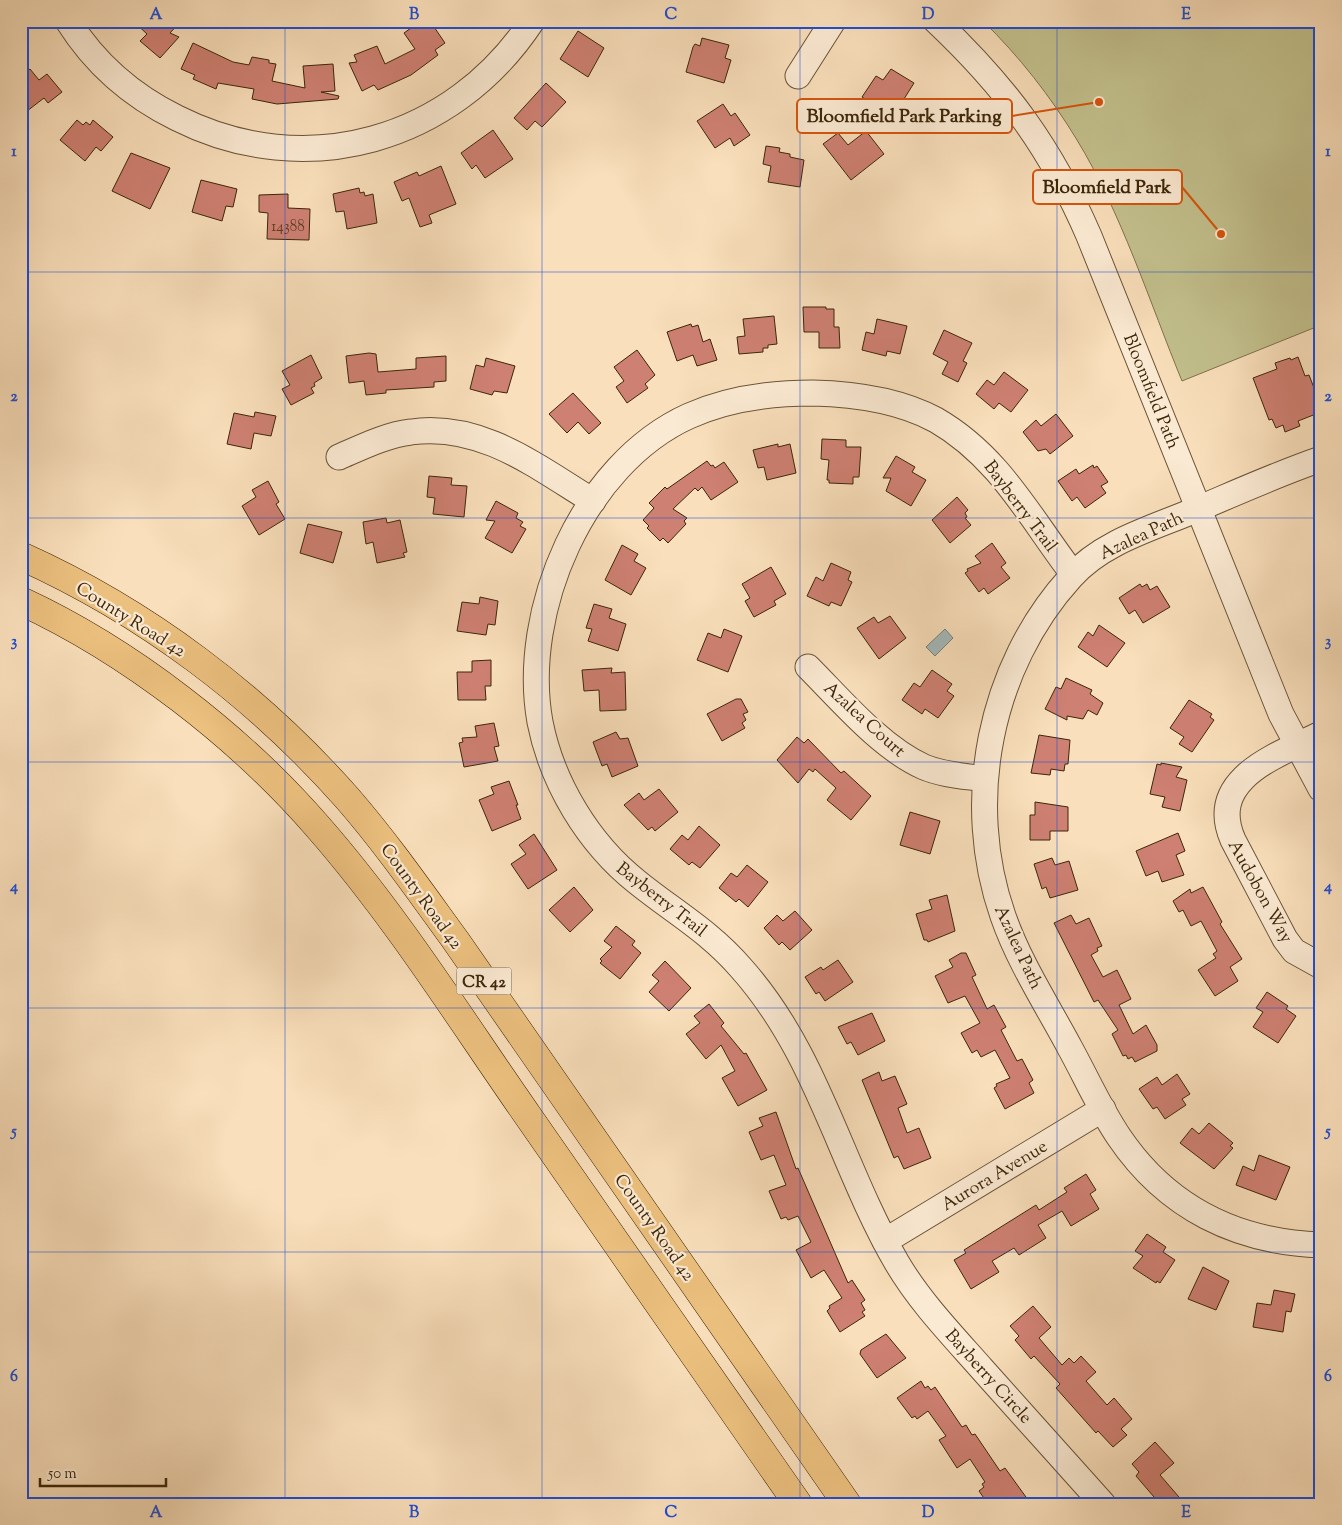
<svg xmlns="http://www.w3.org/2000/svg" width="1342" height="1525" font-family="'Sorts Mill Goudy',serif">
	<rect width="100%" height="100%" fill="#f9dfbb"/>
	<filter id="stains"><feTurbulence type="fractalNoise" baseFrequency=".004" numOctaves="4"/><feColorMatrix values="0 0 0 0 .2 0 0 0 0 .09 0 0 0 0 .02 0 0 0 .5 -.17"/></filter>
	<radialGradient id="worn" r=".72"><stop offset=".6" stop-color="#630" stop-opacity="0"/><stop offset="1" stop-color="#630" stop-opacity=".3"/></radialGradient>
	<!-- green -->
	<path fill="#c2c08d" stroke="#7f734b" d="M983,21H1321V325L1182,381C1150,303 1121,212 1077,140C1051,97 1019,56 983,21Z"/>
	<!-- water -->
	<polygon fill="#a3babc" stroke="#7a7f74" points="945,629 953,638 935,656 926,647"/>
	<!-- building -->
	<g fill="#ce8072" stroke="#3c2609">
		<polygon points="133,21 181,21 170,33 179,37 160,58 140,41 147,34"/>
		<polygon points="421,21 430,21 445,43 435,50 438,55 411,75 378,90 374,85 362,91 349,63 357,62 354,55 377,46 385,64 415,49 404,33"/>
		<polygon points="578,31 604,48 588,77 560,59"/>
		<polygon points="702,38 729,45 725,58 731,60 724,83 686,72 693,47 695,44 700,46"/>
		<polygon points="193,43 233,62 249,65 252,57 269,60 269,63 276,64 272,81 305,88 303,66 333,64 335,91 321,92 339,96 338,99 277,104 252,99 254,89 218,83 216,89 193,79 195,75 181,69"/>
		<polygon points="30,69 39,80 47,74 62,92 48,103 44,98 27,111 21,104 21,76"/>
		<polygon points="891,69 914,83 904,99 912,104 904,115 883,101 878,108 862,97 876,76 883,80"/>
		<polygon points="546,83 566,102 542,127 535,121 527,130 514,118"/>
		<polygon points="723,104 731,116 735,113 750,135 734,146 730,138 715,148 697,121"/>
		<polygon points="77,120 83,125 86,122 90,125 93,120 113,137 101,151 96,147 85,161 60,140"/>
		<polygon points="493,130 513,159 485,178 476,165 472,169 461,153"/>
		<polygon points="866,131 884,154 851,180 823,144 838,133 848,145"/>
		<polygon points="766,146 780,148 779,152 790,154 790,157 804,160 800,187 768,182 771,166 763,164"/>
		<polygon points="131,153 170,168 150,209 112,191"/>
		<polygon points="441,166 456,204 429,215 432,223 420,227 409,198 402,201 394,182 417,172 419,176"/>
		<polygon points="201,180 237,189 233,207 226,206 222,221 192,212"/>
		<polygon points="359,188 360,193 364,192 365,196 373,194 377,223 347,229 344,211 336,212 333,194"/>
		<polygon points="288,194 288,208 310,209 309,240 267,239 268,213 259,212 259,195"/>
		<polygon points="803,307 826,307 826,309 834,309 834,327 839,327 840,348 819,348 819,332 804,332"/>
		<polygon points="774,316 777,344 768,345 768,348 763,348 763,352 739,354 737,337 745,336 743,319"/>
		<polygon points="877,319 907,326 900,354 887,351 886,356 862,350 866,332 874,334"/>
		<polygon points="691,324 692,327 698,325 703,342 710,339 717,360 697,366 693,355 677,361 667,332"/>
		<polygon points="944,330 972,343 963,361 967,363 958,382 942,374 948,362 933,354"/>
		<polygon points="637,350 655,375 645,384 648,388 627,403 616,387 624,381 614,367"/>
		<polygon points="369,353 376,354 378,372 416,369 416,358 446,356 446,381 434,382 434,387 386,390 386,393 366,395 364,381 349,383 346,356"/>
		<polygon points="311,355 322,378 314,383 315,386 311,388 314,393 291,405 282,389 290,385 282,371"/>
		<polygon points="1298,357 1305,376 1309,375 1321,406 1321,412 1298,421 1300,426 1285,432 1283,425 1276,428 1272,419 1269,420 1253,378 1277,369 1275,363 1290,358 1291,360"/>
		<polygon points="486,358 515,366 507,393 494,391 492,395 470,389 476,365 484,367"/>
		<polygon points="1004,372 1028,390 1011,412 999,403 994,409 976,394 987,380 994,385"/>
		<polygon points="573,393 601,423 589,434 578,422 567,433 549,414"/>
		<polygon points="255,412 276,416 271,436 254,433 251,449 227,444 234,413 254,417"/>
		<polygon points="1056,414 1073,436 1050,454 1046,449 1038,451 1023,432 1036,420 1041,426"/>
		<polygon points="822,439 846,440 846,447 861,447 859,477 853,477 853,484 829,483 829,480 827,480 829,460 821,459"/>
		<polygon points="778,444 778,447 790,444 796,473 767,480 764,467 758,468 753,450"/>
		<polygon points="896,456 915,467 912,472 926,480 911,506 886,491 891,478 883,478"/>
		<polygon points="707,461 711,466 713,465 715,468 724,462 738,482 711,500 702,487 698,491 695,488 673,509 687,518 684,521 686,524 668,543 663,538 660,541 647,528 649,526 643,520 654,508 649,503 665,487 667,489"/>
		<polygon points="1093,465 1094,468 1097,466 1108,482 1101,486 1106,493 1085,508 1077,497 1072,501 1058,481 1076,469 1079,474"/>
		<polygon points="429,476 452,478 451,485 467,486 464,517 433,514 435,498 427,497"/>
		<polygon points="268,481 279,502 276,504 285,519 259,535 242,506 256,497 252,490"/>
		<polygon points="957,497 968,510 965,513 967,517 965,518 971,525 950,543 932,520"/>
		<polygon points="496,501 518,513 516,518 523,522 520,526 526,529 512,553 485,538 495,521 486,520"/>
		<polygon points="386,518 387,523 400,520 407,552 403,553 405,557 377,563 373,542 366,544 363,522"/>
		<polygon points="308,524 342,532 333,563 300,553"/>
		<polygon points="992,543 1006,563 1001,567 1010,578 988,594 984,588 979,592 965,573 968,571 967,569 981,563 975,556"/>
		<polygon points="622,545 638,554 634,561 646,568 631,595 605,580"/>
		<polygon points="831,563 851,572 848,580 852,582 841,606 831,602 829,606 807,596 816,577 823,581"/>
		<polygon points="771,567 786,594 774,601 776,605 754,617 745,601 750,598 742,584"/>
		<polygon points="1140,584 1142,587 1147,584 1150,590 1157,586 1170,607 1143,623 1135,610 1129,614 1119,598"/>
		<polygon points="480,597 498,601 495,625 488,624 486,635 457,631 462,602 479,604"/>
		<polygon points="594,604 612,609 609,618 626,624 618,651 588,641 592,629 586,628"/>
		<polygon points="890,616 906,638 879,659 857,628 874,617 878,623"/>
		<polygon points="1099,625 1125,643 1107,667 1078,647 1088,632 1093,636"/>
		<polygon points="724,629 742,636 728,672 697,660 708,633 721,638"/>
		<polygon points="491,660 491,686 485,686 486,700 458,700 457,672 472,672 472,661"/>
		<polygon points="612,668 611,673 625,672 626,710 600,711 599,690 584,691 582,670"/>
		<polygon points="932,670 952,684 947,691 954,696 938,718 925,709 922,714 902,700 914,683 920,687"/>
		<polygon points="1066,678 1092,690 1090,694 1103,703 1097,715 1088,710 1083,719 1067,716 1067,720 1045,709 1056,687 1061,689"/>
		<polygon points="736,699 741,699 748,712 743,714 746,720 742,723 745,728 722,741 707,714"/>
		<polygon points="1189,700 1212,714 1210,717 1214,720 1192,752 1179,744 1184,737 1170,728"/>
		<polygon points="494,723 499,746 494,747 498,761 464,767 459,743 463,742 462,738 477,737 475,726"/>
		<polygon points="616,732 620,739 628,738 638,766 612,777 607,764 602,766 593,742"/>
		<polygon points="1039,735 1070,740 1068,764 1065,764 1064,771 1051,769 1050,775 1031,773"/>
		<polygon points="797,737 804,743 808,739 841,773 844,771 871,796 851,820 827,800 836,788 815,769 813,772 809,769 798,783 777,760"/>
		<polygon points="1161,763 1182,767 1176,777 1187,780 1180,811 1162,807 1165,797 1150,794 1157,764 1161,765"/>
		<polygon points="509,781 518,805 516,805 521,819 492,831 479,800 494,794 491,787"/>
		<polygon points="659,789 678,812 655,831 652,827 648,830 624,805 639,793 644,800"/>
		<polygon points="1035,802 1068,807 1068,831 1050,831 1050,840 1030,840 1030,815 1035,815"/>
		<polygon points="910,812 940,821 930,854 900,845"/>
		<polygon points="699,826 720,845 700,868 692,862 689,865 670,849 682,835 688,840"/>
		<polygon points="1178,833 1185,851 1176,855 1184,875 1162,882 1158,871 1146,876 1136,851"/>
		<polygon points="534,834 557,870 528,889 511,864 526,854 519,845"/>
		<polygon points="1052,858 1055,865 1069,861 1078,890 1050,898 1046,887 1042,889 1034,864"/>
		<polygon points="747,865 768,882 748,907 739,899 736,902 719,888 731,873 737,877"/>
		<polygon points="574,887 593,910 570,932 549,910"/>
		<polygon points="1203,887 1222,922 1220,924 1242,959 1230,967 1238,981 1215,996 1198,970 1216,958 1213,954 1217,951 1201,921 1191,926 1183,910 1179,912 1173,901 1190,889 1191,893"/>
		<polygon points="947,895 955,931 928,942 927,940 924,940 916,914 932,909 929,900"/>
		<polygon points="795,911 812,930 790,950 782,942 779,945 764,928 777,915 783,921"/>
		<polygon points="1071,915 1076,924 1089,918 1102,946 1097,948 1098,951 1091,955 1103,977 1117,970 1131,999 1119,1005 1133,1034 1146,1025 1157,1045 1157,1051 1135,1062 1132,1057 1128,1059 1126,1055 1123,1056 1112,1034 1118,1030 1098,1000 1094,1002 1054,923"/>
		<polygon points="616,926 635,941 632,945 641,953 620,979 600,963 602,961 600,959 612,947 604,941"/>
		<polygon points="961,953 966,953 976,975 972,977 987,1009 994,1005 1006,1027 1001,1030 1017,1061 1022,1059 1033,1080 1029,1083 1034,1093 1005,1109 994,1088 997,1086 996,1084 1010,1078 995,1050 981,1057 977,1050 972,1053 961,1033 980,1023 965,996 948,1003 935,976 953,967 949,960"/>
		<polygon points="838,960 853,982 825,1001 819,992 816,994 805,977 821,967 823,970"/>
		<polygon points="665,961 691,988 669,1011 649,992 659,981 652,975"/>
		<polygon points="1267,992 1288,1006 1286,1009 1296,1016 1278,1043 1253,1027 1263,1012 1256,1008"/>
		<polygon points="709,1004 724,1023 721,1026 744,1054 746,1053 767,1090 738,1106 722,1078 735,1071 721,1045 706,1059 686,1034 700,1023 694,1016"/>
		<polygon points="872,1013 885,1041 858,1055 851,1042 847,1044 838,1027"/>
		<polygon points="879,1072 882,1081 895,1076 907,1104 898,1108 907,1133 919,1128 931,1158 904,1169 898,1156 894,1158 862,1080"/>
		<polygon points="1177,1074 1190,1094 1182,1099 1186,1105 1165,1119 1157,1107 1153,1109 1139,1089 1157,1077 1162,1085"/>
		<polygon points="776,1112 796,1169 798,1168 848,1283 852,1280 865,1300 861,1303 865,1310 862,1312 865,1316 840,1332 827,1311 830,1308 829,1306 842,1298 824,1270 811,1278 796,1250 811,1242 798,1216 788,1220 786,1217 781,1219 769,1191 786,1185 774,1155 761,1160 749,1132 763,1126 759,1118"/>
		<polygon points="1209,1123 1233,1143 1230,1146 1233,1148 1214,1169 1180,1143 1192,1128 1199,1134"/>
		<polygon points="1259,1155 1290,1167 1276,1200 1236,1185 1243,1166 1254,1171"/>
		<polygon points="1086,1174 1096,1190 1090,1194 1099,1209 1071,1226 1062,1211 1038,1225 1046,1238 1019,1255 1014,1248 992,1261 999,1272 971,1289 954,1260 966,1253 964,1250 1036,1205 1039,1210 1067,1192 1064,1188"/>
		<polygon points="1147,1234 1166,1247 1163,1252 1175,1260 1160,1283 1157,1281 1156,1283 1133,1268 1143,1256 1135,1251"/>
		<polygon points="1203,1267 1229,1281 1216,1310 1188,1299"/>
		<polygon points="1274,1290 1295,1294 1291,1312 1286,1311 1283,1332 1253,1327 1257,1303 1271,1305"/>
		<polygon points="1033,1306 1051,1327 1039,1338 1062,1365 1069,1358 1074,1363 1081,1356 1096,1372 1086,1381 1107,1405 1114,1398 1132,1419 1121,1429 1127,1435 1113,1447 1098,1431 1096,1433 1056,1388 1060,1384 1034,1356 1031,1359 1015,1340 1019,1336 1010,1326"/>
		<polygon points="886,1334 906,1358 877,1378 860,1354 861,1350"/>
		<polygon points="921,1381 925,1388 928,1386 931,1390 935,1387 962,1427 966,1425 972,1435 975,1434 1000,1471 1005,1468 1031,1504 988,1504 979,1491 984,1487 982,1484 985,1482 970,1459 957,1468 939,1440 946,1436 928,1411 917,1419 915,1416 912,1418 897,1398"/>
		<polygon points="1155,1442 1174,1463 1160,1475 1185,1504 1160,1504 1136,1476 1139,1472 1132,1464"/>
	</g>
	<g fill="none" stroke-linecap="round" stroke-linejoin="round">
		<defs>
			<g id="minor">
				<path d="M68,21C95,64 132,96 177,118C306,183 453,141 532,21"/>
				<path d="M936,21C1006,87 1051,148 1089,236L1281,714L1321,789"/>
				<polyline points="798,76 833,21"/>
				<path d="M339,457C362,447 386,435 411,432C481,422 537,467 593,501"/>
				<path d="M1321,459C1280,473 1240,491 1200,508C1157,527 1104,540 1071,577C989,667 963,802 1003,916C1019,962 1047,1005 1070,1048C1086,1077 1100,1109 1119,1137C1167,1208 1237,1242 1321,1245"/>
				<path d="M1073,574C1030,518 1000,457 936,420C899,400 855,394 813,393C772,393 727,399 689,416C583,464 520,611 540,722C552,783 588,843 637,882C674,912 709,931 741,968C818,1054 840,1165 897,1263C920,1302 952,1335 982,1369C1022,1414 1063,1459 1103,1504"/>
				<path d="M808,667C841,700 881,748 924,767C943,775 965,776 985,779"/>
				<path d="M1321,734C1278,755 1206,778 1233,840L1285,939L1294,951L1321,966"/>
				<polyline points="885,1241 1103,1109"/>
			</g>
			<g id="highway">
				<path d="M21,556C146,612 258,697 348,799C387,844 421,893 456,941L847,1504"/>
				<path d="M21,601C129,651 240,737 318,827C396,916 461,1020 528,1116C618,1245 708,1375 798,1504"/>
			</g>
		</defs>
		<!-- minor casing -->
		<use href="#minor" stroke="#6b5436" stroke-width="27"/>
		<!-- highway casing -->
		<use href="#highway" stroke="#3c2609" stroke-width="29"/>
		<!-- minor -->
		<use href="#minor" stroke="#fbead3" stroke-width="25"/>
		<!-- highway -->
		<use href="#highway" stroke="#ecc07e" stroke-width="28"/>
	</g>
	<!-- grid -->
	<path fill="none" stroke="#1d4ed8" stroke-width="1" stroke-opacity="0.55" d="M285,21V1504M542,21V1504M800,21V1504M1057,21V1504M21,272H1321M21,518H1321M21,762H1321M21,1008H1321M21,1252H1321"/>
	<g text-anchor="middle" stroke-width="4.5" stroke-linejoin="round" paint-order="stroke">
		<!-- number labels -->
		<g font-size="15" fill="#603c23">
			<text x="288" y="231">14388</text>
		</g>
		<!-- shield labels -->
		<rect fill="#fbead3" stroke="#756146" stroke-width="1" x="456.5" y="967.5" width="55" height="27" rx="4"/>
		<g font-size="16" font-weight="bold" fill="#3c2609">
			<text x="484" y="987">CR 42</text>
		</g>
		<!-- street labels -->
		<g font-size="18" fill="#3c2609" stroke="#fbead3">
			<text transform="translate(1152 391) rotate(68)" y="6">Bloomfield Path</text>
			<text transform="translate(1021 506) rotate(53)" y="6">Bayberry Trail</text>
			<text transform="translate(1141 535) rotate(-25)" y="6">Azalea Path</text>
			<text transform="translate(131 619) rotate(32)" y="6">County Road 42</text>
			<text transform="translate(865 719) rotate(42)" y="6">Azalea Court</text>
			<text transform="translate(1261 891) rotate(61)" y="6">Audobon Way</text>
			<text transform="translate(422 896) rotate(54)" y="6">County Road 42</text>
			<text transform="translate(662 899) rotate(38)" y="6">Bayberry Trail</text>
			<text transform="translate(1019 947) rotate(65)" y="6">Azalea Path</text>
			<text transform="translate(994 1175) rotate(-31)" y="6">Aurora Avenue</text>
			<text transform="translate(655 1227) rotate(55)" y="6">County Road 42</text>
			<text transform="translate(989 1376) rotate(48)" y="6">Bayberry Circle</text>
		</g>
	</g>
	<!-- callouts -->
	<path fill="none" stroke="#d7540c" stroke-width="2" d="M1099 102L1012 116M1221 234L1182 187"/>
	<g fill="#d7540c" stroke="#fbead3" stroke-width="2">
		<circle cx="1099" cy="102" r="5"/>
		<circle cx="1221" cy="234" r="5"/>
	</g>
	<g fill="#fbead3" stroke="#d7540c" stroke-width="2">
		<rect x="797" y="99" width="215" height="34" rx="5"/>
		<rect x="1033" y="170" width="149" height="34" rx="5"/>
	</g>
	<g font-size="19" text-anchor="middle" font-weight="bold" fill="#3c2609">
		<text x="904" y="122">Bloomfield Park Parking</text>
		<text x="1107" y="193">Bloomfield Park</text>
	</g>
	<!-- margin -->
	<rect width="1342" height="1525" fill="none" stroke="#f9dfbb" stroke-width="55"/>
	<!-- scale -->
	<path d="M40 1478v8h126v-8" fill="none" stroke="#3c2609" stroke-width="2.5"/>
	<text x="48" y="1478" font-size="15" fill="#3c2609" stroke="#fbead3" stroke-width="4" paint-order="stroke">50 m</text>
	<rect x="28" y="28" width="1286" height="1470" fill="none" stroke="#1d4ed8" stroke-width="2"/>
	<g font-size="16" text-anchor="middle" font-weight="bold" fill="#1d4ed8">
		<text x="156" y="19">A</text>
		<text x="414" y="19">B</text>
		<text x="671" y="19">C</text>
		<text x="928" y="19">D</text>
		<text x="1186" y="19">E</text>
		<text x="14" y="156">1</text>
		<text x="1328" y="156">1</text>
		<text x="14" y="401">2</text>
		<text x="1328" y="401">2</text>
		<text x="14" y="646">3</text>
		<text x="1328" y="646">3</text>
		<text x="14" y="891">4</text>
		<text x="1328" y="891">4</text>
		<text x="14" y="1136">5</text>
		<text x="1328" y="1136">5</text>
		<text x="14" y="1381">6</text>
		<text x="1328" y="1381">6</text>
		<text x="156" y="1517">A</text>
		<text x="414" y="1517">B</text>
		<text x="671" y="1517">C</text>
		<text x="928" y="1517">D</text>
		<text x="1186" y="1517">E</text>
	</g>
	<rect width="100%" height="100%" filter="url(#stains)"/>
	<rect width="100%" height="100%" fill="url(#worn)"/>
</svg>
